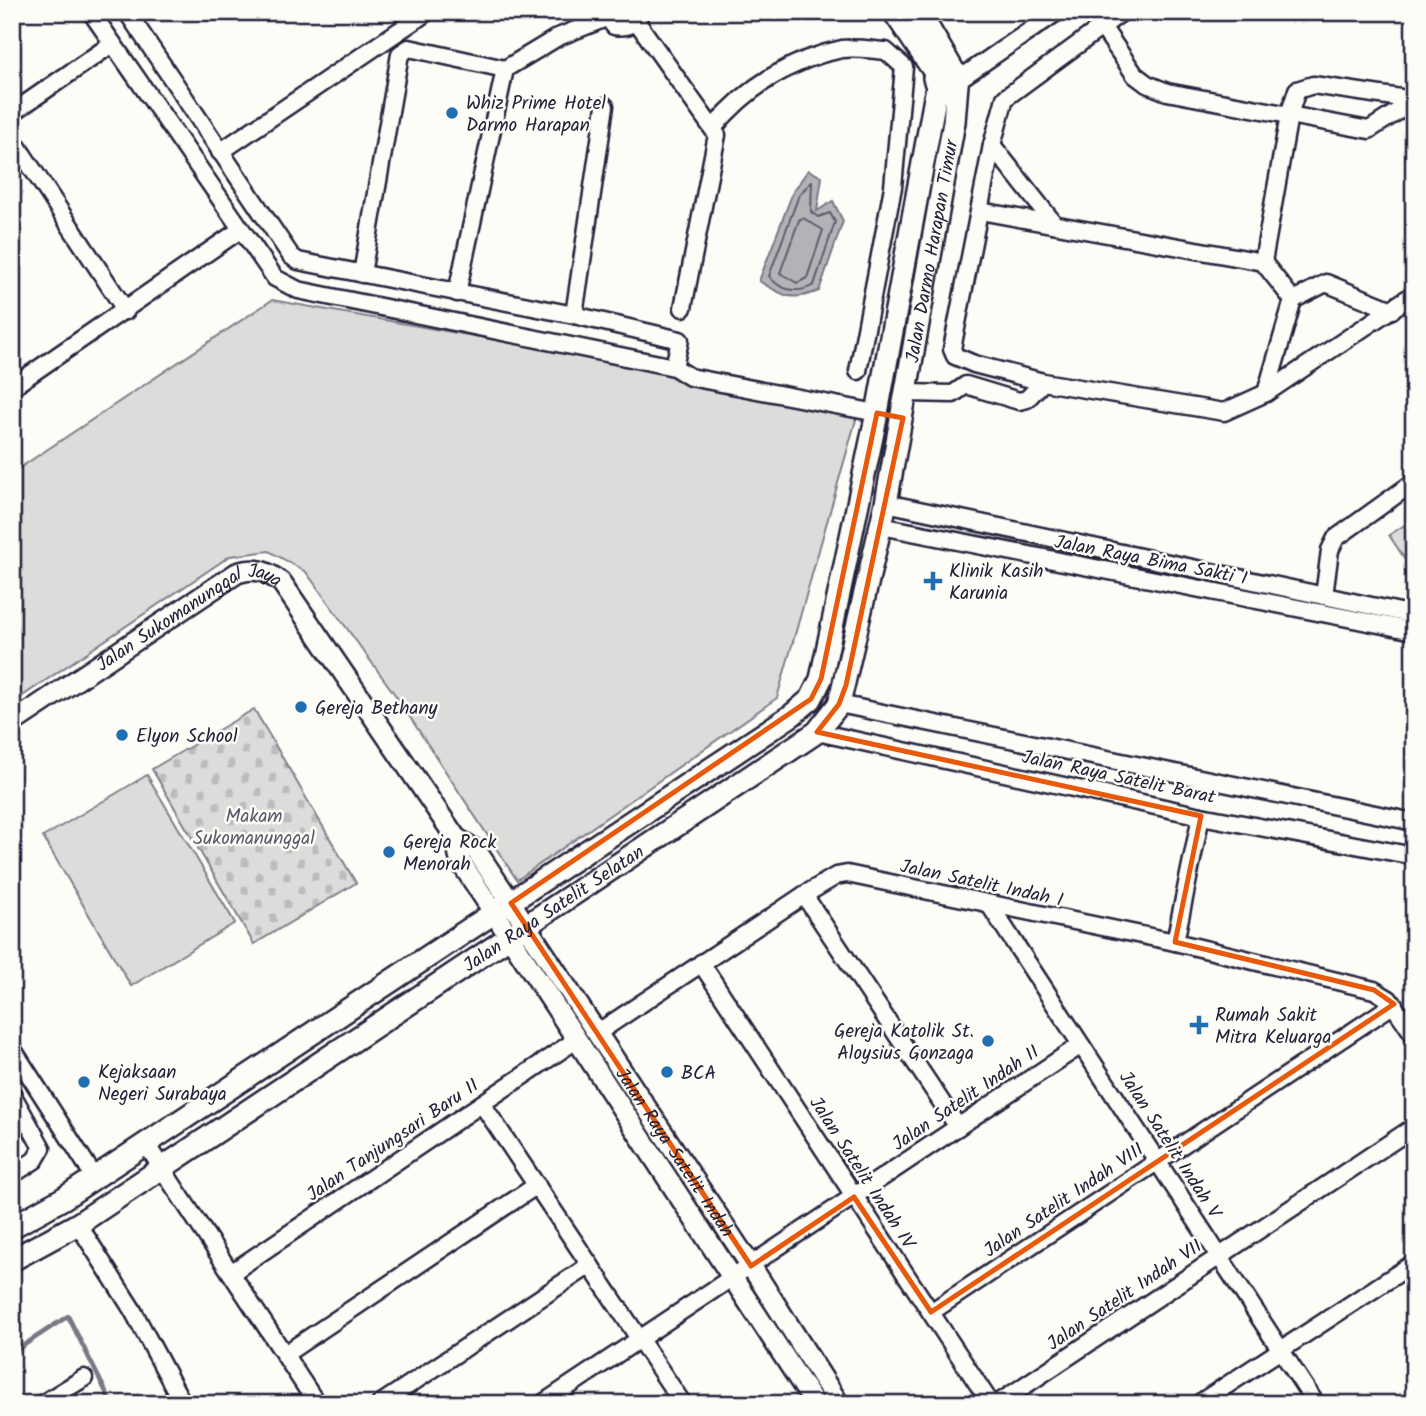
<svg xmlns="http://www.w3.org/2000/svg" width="1426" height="1416" font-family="Kalam,sans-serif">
	<defs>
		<pattern id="cemetery-stones" width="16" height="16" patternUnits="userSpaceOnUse" patternTransform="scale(1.75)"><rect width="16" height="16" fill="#dddcdb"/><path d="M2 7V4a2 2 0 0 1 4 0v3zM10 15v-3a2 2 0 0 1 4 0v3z" fill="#bdbcbd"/></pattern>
	</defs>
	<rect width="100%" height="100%" fill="#fdfcf7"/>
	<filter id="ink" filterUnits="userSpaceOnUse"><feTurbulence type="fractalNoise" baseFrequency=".0143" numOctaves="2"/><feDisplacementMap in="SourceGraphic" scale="14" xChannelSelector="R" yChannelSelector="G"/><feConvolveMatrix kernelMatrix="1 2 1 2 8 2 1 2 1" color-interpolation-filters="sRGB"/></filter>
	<g filter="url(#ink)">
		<!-- green -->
		<g fill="#dddcdb" stroke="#807f8b" stroke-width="2">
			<polygon points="272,300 580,355 857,416 777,698 517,880 396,696 306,572 269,551 230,556 12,703 12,473"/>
			<polygon points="1414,519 1414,573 1389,535"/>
			<polygon points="147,775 235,923 131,986 43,837"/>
		</g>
		<!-- cemetery -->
		<polygon fill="url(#cemetery-stones)" stroke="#807f8b" stroke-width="2" points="254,709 356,883 254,944 152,769"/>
		<!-- water -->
		<path fill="#b2b2b7" stroke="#787885" stroke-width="2" d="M808,170L822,177L817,211L833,201L843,221L819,291C791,302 784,296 759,281L793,192Z"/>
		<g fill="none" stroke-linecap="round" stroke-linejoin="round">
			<!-- shore -->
			<g stroke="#5c5c6d" stroke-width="2">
				<path d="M812,181L811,212L818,217L830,213L835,222L814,285C798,294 780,291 769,276L799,195Z"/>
				<polygon points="803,218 823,230 807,278 797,283 780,273 799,220"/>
			</g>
			<!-- stream -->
			<polyline stroke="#787885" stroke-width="4.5" points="12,1353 68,1316 112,1404"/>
			<defs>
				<g id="minor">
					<polyline points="91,12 275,278 298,290 674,367 690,377 877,413"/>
					<polyline points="127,12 291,256 298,261 574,315 680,340 674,367"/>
					<path d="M604,12L614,26C628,28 635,25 641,12"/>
					<polyline points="1122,12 1005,98 992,145 952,349 955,356 974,364 1043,382 1224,412 1266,393 1414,294"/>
					<polyline points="637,22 717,135 683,308"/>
					<polyline points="1101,25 1135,75 1147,84 1167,92 1369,130 1414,101"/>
					<polyline points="958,80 1057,12"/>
					<polyline points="12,113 112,44"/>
					<path d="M714,127C747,87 792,59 842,49C856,47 872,50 886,51L904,67L893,187L858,371"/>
					<polyline points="12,138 126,311"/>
					<polyline points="992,145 1052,221"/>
					<polyline points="220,152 427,12"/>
					<polyline points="980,211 1263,262 1293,300 1266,393"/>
					<polyline points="1263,262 1289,115 1297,90 1313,85 1414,100"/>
					<polyline points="362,274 400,54 409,48 505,69"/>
					<polyline points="457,293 505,69 558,37 606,18"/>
					<polyline points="1293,300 1326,283 1392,310"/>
					<polyline points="574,315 605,106"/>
					<polyline points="12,387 240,230"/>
					<polyline points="907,393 953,394 966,385 1019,401 1027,399 1043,382"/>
					<polyline points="886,503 1414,615"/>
					<polyline points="881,526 1414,631"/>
					<polyline points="1324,596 1330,550 1336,538 1414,482"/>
					<polyline points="839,704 1414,822"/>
					<polyline points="817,732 1201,816 1414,856"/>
					<polyline points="804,895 958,1127"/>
					<polyline points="991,907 1316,1404"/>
					<polyline points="1175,942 1201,816"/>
					<polyline points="701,963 991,1404"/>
					<polyline points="597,1033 804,895 836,876 847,874 1175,942 1374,990 1389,999 1414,1035"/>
					<polyline points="12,1048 95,1178"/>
					<polyline points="12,1094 42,1148 35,1160 12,1175"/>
					<polyline points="482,1104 683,1404"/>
					<polyline points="146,1144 317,1404"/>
					<polyline points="78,1224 132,1309 183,1404"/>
					<polyline points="231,1273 576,1040"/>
					<polyline points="931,1312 1394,1004"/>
					<polyline points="285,1354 537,1185"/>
					<polyline points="42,1404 84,1378"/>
					<polyline points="380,1404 590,1265"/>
					<polyline points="542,1404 1081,1045"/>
					<polyline points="997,1404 1414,1127"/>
					<polyline points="1198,1404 1414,1263"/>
				</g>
				<g id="tertiary">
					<path id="s1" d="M12,723L237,573C256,567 267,571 282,583L456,838L476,850L751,1266L839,1404"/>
					<polyline points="456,838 460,861 815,1404"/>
				</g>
				<g id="secondary">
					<polyline points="894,12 936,74"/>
					<polyline points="919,12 953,70"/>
					<polyline points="12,1227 64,1198 792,715 811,699 821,679 877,413 937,87 934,78 943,68 957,74 957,84 953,90 942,91 937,87"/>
					<path id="s2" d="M12,1260L78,1224L817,732L839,704L886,503L954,122L957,84"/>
				</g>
			</defs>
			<!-- minor casing -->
			<use href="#minor" stroke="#22223b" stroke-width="21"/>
			<!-- tertiary casing -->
			<use href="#tertiary" stroke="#22223b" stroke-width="24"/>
			<!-- secondary casing -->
			<use href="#secondary" stroke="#22223b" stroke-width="26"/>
			<!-- minor -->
			<use href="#minor" stroke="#fdfcf7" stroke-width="16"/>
			<!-- tertiary -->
			<use href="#tertiary" stroke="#fdfcf7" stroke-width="19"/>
			<!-- secondary -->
			<use href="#secondary" stroke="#fdfcf7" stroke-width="21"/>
		</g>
	</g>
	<!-- marked area -->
	<path fill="none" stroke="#e8590c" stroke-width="5" stroke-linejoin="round" d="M877,413L903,418L846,685L839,704L817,732L1201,816L1175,942L1374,990L1394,1004L931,1312L854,1197L751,1266L511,903L811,699L821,679Z"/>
	<!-- markers -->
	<g fill="#1f6fb2" stroke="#fdfcf7" stroke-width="2.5">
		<circle cx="452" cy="113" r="7"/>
		<path d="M929.5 570.5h7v7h7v7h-7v7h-7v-7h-7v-7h7z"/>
		<circle cx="301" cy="707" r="7"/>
		<circle cx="122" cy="735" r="7"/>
		<circle cx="389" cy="852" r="7"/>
		<path d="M1195.5 1014.5h7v7h7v7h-7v7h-7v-7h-7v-7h7z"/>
		<circle cx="988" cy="1041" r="7"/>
		<circle cx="667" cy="1072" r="7"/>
		<circle cx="84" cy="1082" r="7"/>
	</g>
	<g text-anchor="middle" stroke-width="5" stroke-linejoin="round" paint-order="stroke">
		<!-- poi labels -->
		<g font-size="19" fill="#22223b" stroke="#fdfcf7" text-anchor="start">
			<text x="466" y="109">Whiz Prime Hotel<tspan x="466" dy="22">Darmo Harapan</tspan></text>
			<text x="949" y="577">Klinik Kasih<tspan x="949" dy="22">Karunia</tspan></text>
			<text x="315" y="714">Gereja Bethany</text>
			<text x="136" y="742">Elyon School</text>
			<text x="403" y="848">Gereja Rock<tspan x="403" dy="22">Menorah</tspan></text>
			<text x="1215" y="1021">Rumah Sakit<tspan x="1215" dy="22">Mitra Keluarga</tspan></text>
			<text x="974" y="1037" text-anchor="end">Gereja Katolik St.<tspan x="974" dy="22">Aloysius Gonzaga</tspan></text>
			<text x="98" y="1078">Kejaksaan<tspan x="98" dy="22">Negeri Surabaya</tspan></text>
			<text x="681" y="1079">BCA</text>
		</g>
		<!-- street labels -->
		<g font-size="19" fill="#22223b" stroke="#fdfcf7">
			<text dy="7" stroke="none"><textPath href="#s2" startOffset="1461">Jalan Darmo Harapan Timur</textPath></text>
			<text transform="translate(1151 559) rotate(11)" y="7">Jalan Raya Bima Sakti I</text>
			<text dy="7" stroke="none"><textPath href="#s1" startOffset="210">Jalan Sukomanunggal Jaya</textPath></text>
			<text transform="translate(1119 776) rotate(12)" y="7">Jalan Raya Satelit Barat</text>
			<text transform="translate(982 882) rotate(12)" y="7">Jalan Satelit Indah I</text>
			<text dy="7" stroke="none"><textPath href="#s2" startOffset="646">Jalan Raya Satelit Selatan</textPath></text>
			<text transform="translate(965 1097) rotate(-34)" y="7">Jalan Satelit Indah II</text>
			<text transform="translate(392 1139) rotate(-34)" y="7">Jalan Tanjungsari Baru II</text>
			<text transform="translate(1171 1144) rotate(57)" y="7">Jalan Satelit Indah V</text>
			<text dy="7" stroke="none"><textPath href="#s1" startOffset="1013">Jalan Raya Satelit Indah</textPath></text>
			<text transform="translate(863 1172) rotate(57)" y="7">Jalan Satelit Indah IV</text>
			<text transform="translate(1063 1199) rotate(-34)" y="7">Jalan Satelit Indah VIII</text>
			<text transform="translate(1124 1294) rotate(-34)" y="7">Jalan Satelit Indah VII</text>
		</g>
		<!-- park labels -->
		<g font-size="19" fill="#5a5a6b" stroke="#fdfcf7">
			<text x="254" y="822">Makam<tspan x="254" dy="22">Sukomanunggal</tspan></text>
		</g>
	</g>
	<!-- margin -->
	<rect width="1426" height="1416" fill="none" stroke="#fdfcf7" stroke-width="42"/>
	<rect x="21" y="21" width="1384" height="1374" fill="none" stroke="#22223b" stroke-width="2.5" filter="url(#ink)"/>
</svg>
